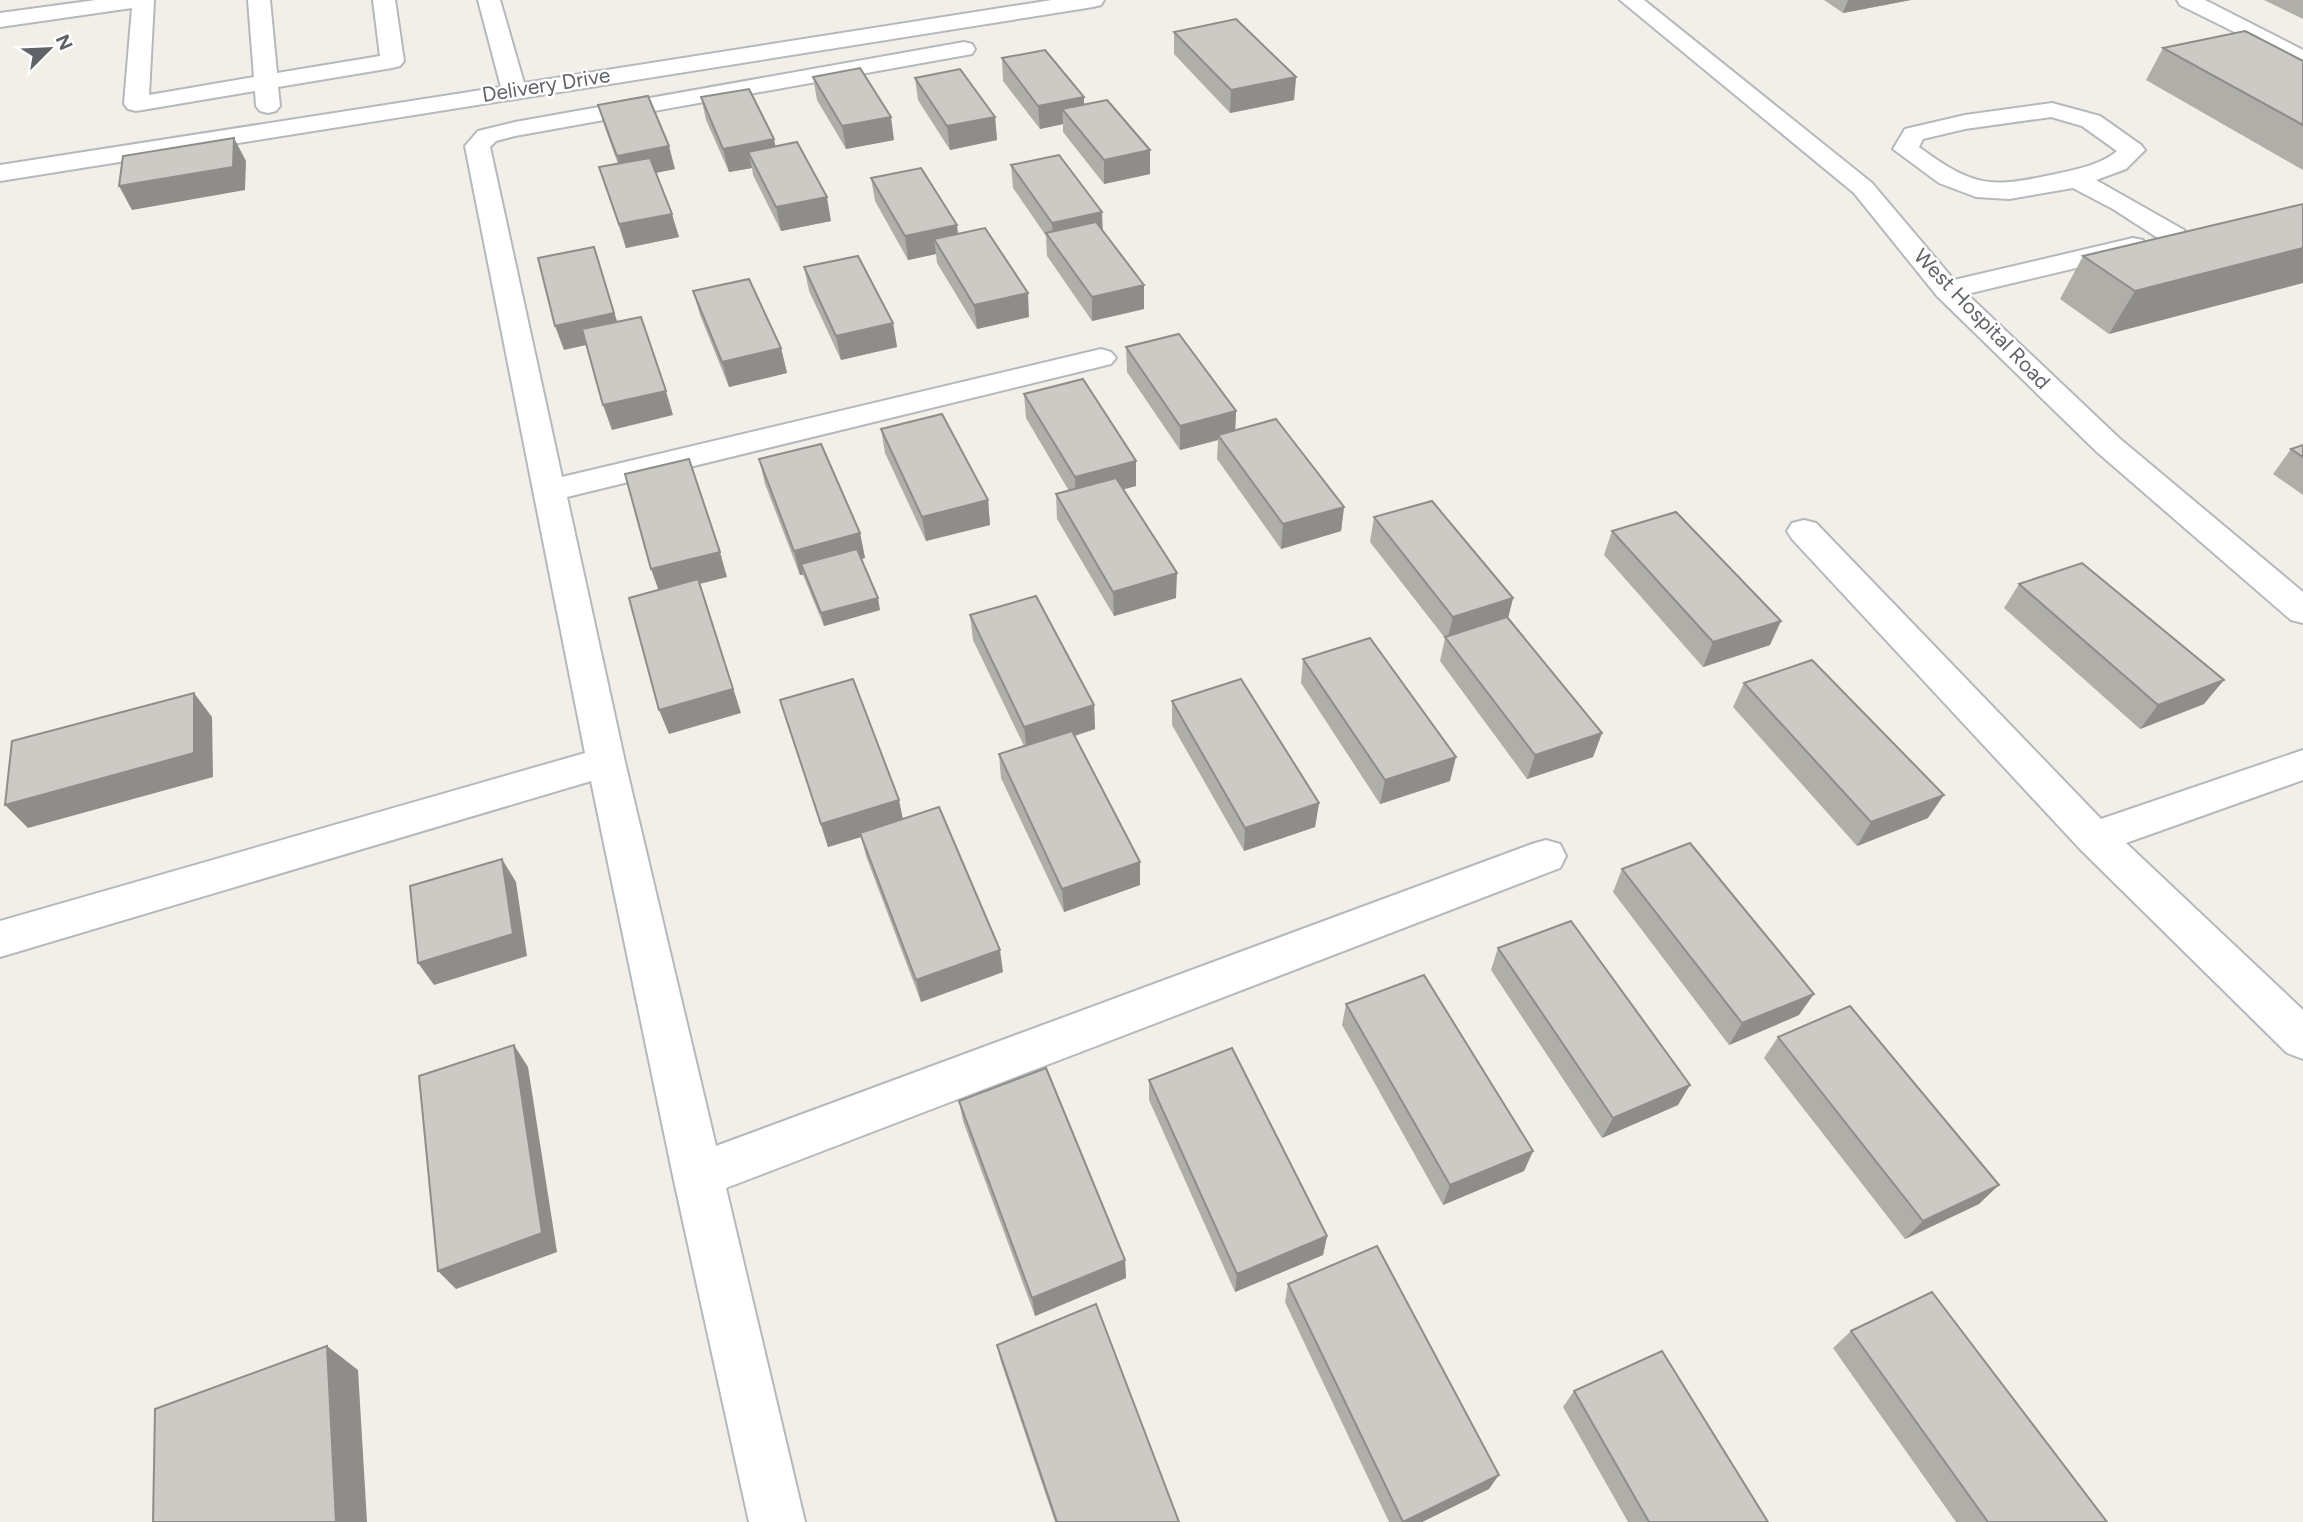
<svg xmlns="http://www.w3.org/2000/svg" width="2303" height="1522" font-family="Figtree,sans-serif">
	<rect width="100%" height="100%" fill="#f1efe8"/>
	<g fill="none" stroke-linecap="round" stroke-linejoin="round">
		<defs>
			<g id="minor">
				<polygon points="96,0 154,0 149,95 254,77 248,0 270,0 277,73 380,56 373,0 395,0 404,61 400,66 392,68 278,87 280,106 276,111 268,113 260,111 256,106 255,91 136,111 128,109 124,104 132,8 0,27 0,13"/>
				<polygon points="478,0 500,0 524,83 1052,0 1104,0 1101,5 1093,7 0,181 0,165 501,87"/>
				<polygon points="1620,0 1644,0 1872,183 1954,280 2133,238 2143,240 2147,246 2143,252 1967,294 2119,438 2303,592 2303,623 2291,620 2097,452 1937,296 1854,193"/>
				<polygon points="2177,0 2205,0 2303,50 2303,66 2180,5"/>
				<polygon points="964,42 972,44 975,49 972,54 515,136 496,141 490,147 562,477 1101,349 1111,352 1116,358 1111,364 567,497 625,762 716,1146 1532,844 1546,840 1560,844 1566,856 1560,868 726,1188 805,1522 749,1522 673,1176 591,781 0,957 0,921 585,753 465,146 478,131 515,122"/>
				<path d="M2052,103L2100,116L2141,145L2145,150L2126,169L2096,180L2184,230L2187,236L2184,242L2174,244L2164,242L2113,209L2073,188L2009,199L1976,197L1939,183L1893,149L1905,129L1965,115ZM2051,117L2082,126L2117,151C2101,165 2077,169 2056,174C1990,188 1975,188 1919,147L1923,139L1965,129Z"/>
				<polygon points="1804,520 1816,523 2101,819 2303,750 2303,780 2126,843 2303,1010 2303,1059 2287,1053 2080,849 1792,539 1787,531 1792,523"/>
			</g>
		</defs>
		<!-- minor casing -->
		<use href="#minor" stroke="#b5b8bc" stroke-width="4"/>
		<!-- minor -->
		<use href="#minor" fill="#fff" fill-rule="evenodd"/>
	</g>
	<!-- wall -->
	<g fill="#afaea9">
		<polygon points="1824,0 1911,0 1843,13"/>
		<polygon points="2264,0 2303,0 2303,19"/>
		<polygon points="1174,32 1296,77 1294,100 1230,113 1174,54"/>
		<polygon points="2163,48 2303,61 2303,170 2146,80"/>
		<polygon points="1002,58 1084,104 1150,174 1104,184 1063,132 1063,124 1040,129 1003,81"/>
		<polygon points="813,77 894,140 846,149 817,100"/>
		<polygon points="915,78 995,117 997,140 950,150 918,100"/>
		<polygon points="701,97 775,146 831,221 781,231 753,175 752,168 729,172 706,120"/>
		<polygon points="598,105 675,169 656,173 679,237 626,248 599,167 618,164 605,128"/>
		<polygon points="1011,165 1102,212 1102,230 1144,309 1092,321 1047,256 1046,236 1013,188"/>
		<polygon points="871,178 958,234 1029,317 977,329 937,263 936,254 908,260 875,201"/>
		<polygon points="2303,204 2109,334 2060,299 2083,256"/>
		<polygon points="804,267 893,323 897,347 841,360 809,291"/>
		<polygon points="693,291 781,348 787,373 729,387 700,315"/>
		<polygon points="1126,347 1236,411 1235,430 1344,507 1341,531 1281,549 1217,459 1218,440 1180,450 1127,372"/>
		<polygon points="1024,394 1136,486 1123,489 1176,598 1114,616 1057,519 1056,494 1069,491 1026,418"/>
		<polygon points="881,429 988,500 990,525 926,541 885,453"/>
		<polygon points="2303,445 2303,495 2273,474 2291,449"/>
		<polygon points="759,459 860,533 865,558 861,559 880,610 824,626 803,575 800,575 765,484"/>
		<polygon points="1374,517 1513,598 1508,618 1602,733 1593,757 1527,779 1440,661 1445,638 1370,542"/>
		<polygon points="1612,531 1770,645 1703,667 1604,555"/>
		<polygon points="2019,584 2204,704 2140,729 2004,608"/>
		<polygon points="970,615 1094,705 1095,729 1075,736 1140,885 1064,912 1001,778 999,754 1024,746 973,640"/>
		<polygon points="1303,659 1450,781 1380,804 1301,683"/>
		<polygon points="1744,683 1928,818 1857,846 1733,707"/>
		<polygon points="780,700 903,819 1003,972 921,1002 866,856 861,837 828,847"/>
		<polygon points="1172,701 1319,803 1315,827 1244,851 1172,725"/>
		<polygon points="1622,869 1799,1015 1729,1045 1613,892"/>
		<polygon points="1498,948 1678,1105 1602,1138 1491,970"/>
		<polygon points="1346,1004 1533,1151 1524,1171 1443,1205 1342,1025"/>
		<polygon points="1778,1037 1979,1204 1905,1239 1764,1058"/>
		<polygon points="1149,1080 1327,1236 1323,1255 1235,1292 1149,1100"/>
		<polygon points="959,1101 1125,1260 1126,1278 1035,1316 963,1121"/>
		<polygon points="1288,1284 1489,1489 1422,1522 1389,1522 1285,1302"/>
		<polygon points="1851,1331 2107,1522 1956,1522 1833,1348"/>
		<polygon points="997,1345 1179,1522 1055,1522 1001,1362"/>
		<polygon points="1574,1391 1768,1522 1628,1522 1563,1407"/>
	</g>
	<!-- shaded-wall -->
	<g fill="#8f8d8a">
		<polygon points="1848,0 1911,0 1843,13"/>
		<polygon points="1296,77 1294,100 1230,113 1231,90"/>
		<polygon points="1084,97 1084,120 1062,109 1063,124 1040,129 1038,106"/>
		<polygon points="891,117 894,140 846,149 842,126"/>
		<polygon points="995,117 997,140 950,150 947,126"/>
		<polygon points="234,138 246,161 245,190 132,210 119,186"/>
		<polygon points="774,139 779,163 748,152 752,168 729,172 723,149"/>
		<polygon points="669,146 675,169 624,179 617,156"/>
		<polygon points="1150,150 1150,174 1104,184 1104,160"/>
		<polygon points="827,197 831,221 781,231 776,207"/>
		<polygon points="1102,212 1103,236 1053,243 1052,223"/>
		<polygon points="672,214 679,237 626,248 619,224"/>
		<polygon points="957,225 960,249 934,239 936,254 908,260 905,236"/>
		<polygon points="594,247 622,337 564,350 555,326"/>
		<polygon points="2303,248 2303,283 2109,334 2135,291"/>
		<polygon points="1144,285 1144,309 1092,321 1092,297"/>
		<polygon points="1028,293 1029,317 977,329 974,305"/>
		<polygon points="893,323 897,347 841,360 836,336"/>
		<polygon points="781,348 787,373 729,387 722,362"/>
		<polygon points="666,391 673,415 612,430 603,405"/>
		<polygon points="1236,411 1235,436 1218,435 1218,440 1180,450 1180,426"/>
		<polygon points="1136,461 1136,486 1076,502 1075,477"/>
		<polygon points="988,500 990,525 926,541 922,517"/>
		<polygon points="1344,507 1341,531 1281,549 1283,524"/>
		<polygon points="860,533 865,558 805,574 801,564 803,575 800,575 794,551"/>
		<polygon points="720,552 727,577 660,594 651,569"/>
		<polygon points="1177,573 1176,598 1114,616 1113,592"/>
		<polygon points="700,584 741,713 669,734 659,710"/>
		<polygon points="878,598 880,610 824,626 821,613"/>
		<polygon points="1513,598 1507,622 1447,641 1453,617"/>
		<polygon points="1781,621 1770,645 1703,667 1713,642"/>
		<polygon points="2224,680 2204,704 2140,729 2158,705"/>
		<polygon points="194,693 212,717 213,777 28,828 5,805"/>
		<polygon points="1094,705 1095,729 1027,751 1024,727"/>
		<polygon points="1602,733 1593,757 1527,779 1535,755"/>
		<polygon points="1456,757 1450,781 1380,804 1385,780"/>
		<polygon points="1944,795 1928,818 1857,846 1871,822"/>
		<polygon points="899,800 904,824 828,847 821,824"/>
		<polygon points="1319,803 1315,827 1244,851 1245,828"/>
		<polygon points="502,859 516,882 527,956 434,985 418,963"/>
		<polygon points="1140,862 1140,885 1064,912 1062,889"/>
		<polygon points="1000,950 1003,972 921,1002 916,980"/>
		<polygon points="1814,994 1799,1015 1729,1045 1742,1023"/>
		<polygon points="514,1045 528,1067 557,1252 456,1289 438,1271"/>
		<polygon points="1690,1085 1678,1105 1602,1138 1613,1118"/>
		<polygon points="1533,1151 1524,1171 1443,1205 1450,1185"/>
		<polygon points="1999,1185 1979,1204 1905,1239 1923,1221"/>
		<polygon points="1327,1236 1323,1255 1235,1292 1237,1274"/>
		<polygon points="1125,1260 1126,1278 1035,1316 1032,1298"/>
		<polygon points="327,1346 358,1370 367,1522 336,1522"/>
		<polygon points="1499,1475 1489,1489 1422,1522 1403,1522"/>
	</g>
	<!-- building -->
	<g fill="#cccac5" stroke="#8f8d8a" stroke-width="2">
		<polygon points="1236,19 1296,77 1231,90 1174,32"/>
		<polygon points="2245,31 2303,61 2303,125 2163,48"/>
		<polygon points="1045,50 1084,97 1038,106 1002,58"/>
		<polygon points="860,68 891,117 842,126 813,77"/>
		<polygon points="960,69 995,117 947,126 915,78"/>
		<polygon points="749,89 774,139 723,149 701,97"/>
		<polygon points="648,96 669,146 617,156 598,105"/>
		<polygon points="1107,100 1150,150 1104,160 1062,109"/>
		<polygon points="234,138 233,167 119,186 123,156"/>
		<polygon points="797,142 827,197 776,207 748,152"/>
		<polygon points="1059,155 1102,212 1052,223 1011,165"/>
		<polygon points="650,158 672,214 619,224 599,167"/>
		<polygon points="921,168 957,225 905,236 871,178"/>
		<polygon points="2303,204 2303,248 2135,291 2083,256"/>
		<polygon points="1096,222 1144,285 1092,297 1046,233"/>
		<polygon points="985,228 1028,293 974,305 934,239"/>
		<polygon points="594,247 614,313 555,326 538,258"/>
		<polygon points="858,256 893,323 836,336 804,267"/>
		<polygon points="749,279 781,348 722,362 693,291"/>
		<polygon points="641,317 666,391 603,405 582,329"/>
		<polygon points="1179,334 1236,411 1180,426 1126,347"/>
		<polygon points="1083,379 1136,461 1075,477 1024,394"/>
		<polygon points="942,414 988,500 922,517 881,429"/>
		<polygon points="1276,419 1344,507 1283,524 1218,435"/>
		<polygon points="821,444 860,533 794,551 759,459"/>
		<polygon points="2303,445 2303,457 2291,449"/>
		<polygon points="689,459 720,552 651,569 625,474"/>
		<polygon points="1116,478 1177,573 1113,592 1056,494"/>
		<polygon points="1432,501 1513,598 1453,617 1374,517"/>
		<polygon points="1676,512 1781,621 1713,642 1612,531"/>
		<polygon points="857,549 878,598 821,613 801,564"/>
		<polygon points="2082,563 2224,680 2158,705 2019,584"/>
		<polygon points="698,579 733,689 659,710 629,598"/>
		<polygon points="1036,596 1094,705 1024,727 970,615"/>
		<polygon points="1507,617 1602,733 1535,755 1445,637"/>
		<polygon points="1370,638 1456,757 1385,780 1303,659"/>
		<polygon points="1812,660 1944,795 1871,822 1744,683"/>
		<polygon points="853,679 899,800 821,824 780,700"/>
		<polygon points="1241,679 1319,803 1245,828 1172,701"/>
		<polygon points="194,693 194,753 5,805 12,741"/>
		<polygon points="1072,731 1140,862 1062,889 999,754"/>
		<polygon points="939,807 1000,950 916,980 860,833"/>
		<polygon points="1690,843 1814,994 1742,1023 1622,869"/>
		<polygon points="502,859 513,934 418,963 410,886"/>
		<polygon points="1571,921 1690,1085 1613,1118 1498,948"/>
		<polygon points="1424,975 1533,1151 1450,1185 1346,1004"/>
		<polygon points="1850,1006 1999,1185 1923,1221 1778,1037"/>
		<polygon points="514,1045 542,1233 438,1271 419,1076"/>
		<polygon points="1232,1048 1327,1236 1237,1274 1149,1080"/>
		<polygon points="1046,1068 1125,1260 1032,1298 959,1101"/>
		<polygon points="1377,1246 1499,1475 1403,1522 1288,1284"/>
		<polygon points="1932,1292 2107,1522 1988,1522 1851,1331"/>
		<polygon points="1096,1304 1179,1522 1057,1522 997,1345"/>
		<polygon points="327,1346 336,1522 153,1522 155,1409"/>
		<polygon points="1662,1351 1768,1522 1649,1522 1574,1391"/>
	</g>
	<g text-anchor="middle" stroke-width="5" stroke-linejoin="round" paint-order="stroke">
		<!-- far-street labels -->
		<g font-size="21" fill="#5f6368" stroke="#fff">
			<text transform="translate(546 85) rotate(-9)" y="7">Delivery Drive</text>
			<text transform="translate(1982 319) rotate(46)" y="7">West Hospital Road</text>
		</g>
	</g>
	<!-- north arrow -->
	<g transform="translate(49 49) rotate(66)" stroke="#ffffff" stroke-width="5" paint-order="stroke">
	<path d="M0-5L12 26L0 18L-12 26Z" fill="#5f6368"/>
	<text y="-10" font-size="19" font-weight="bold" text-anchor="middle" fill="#5f6368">N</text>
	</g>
</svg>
